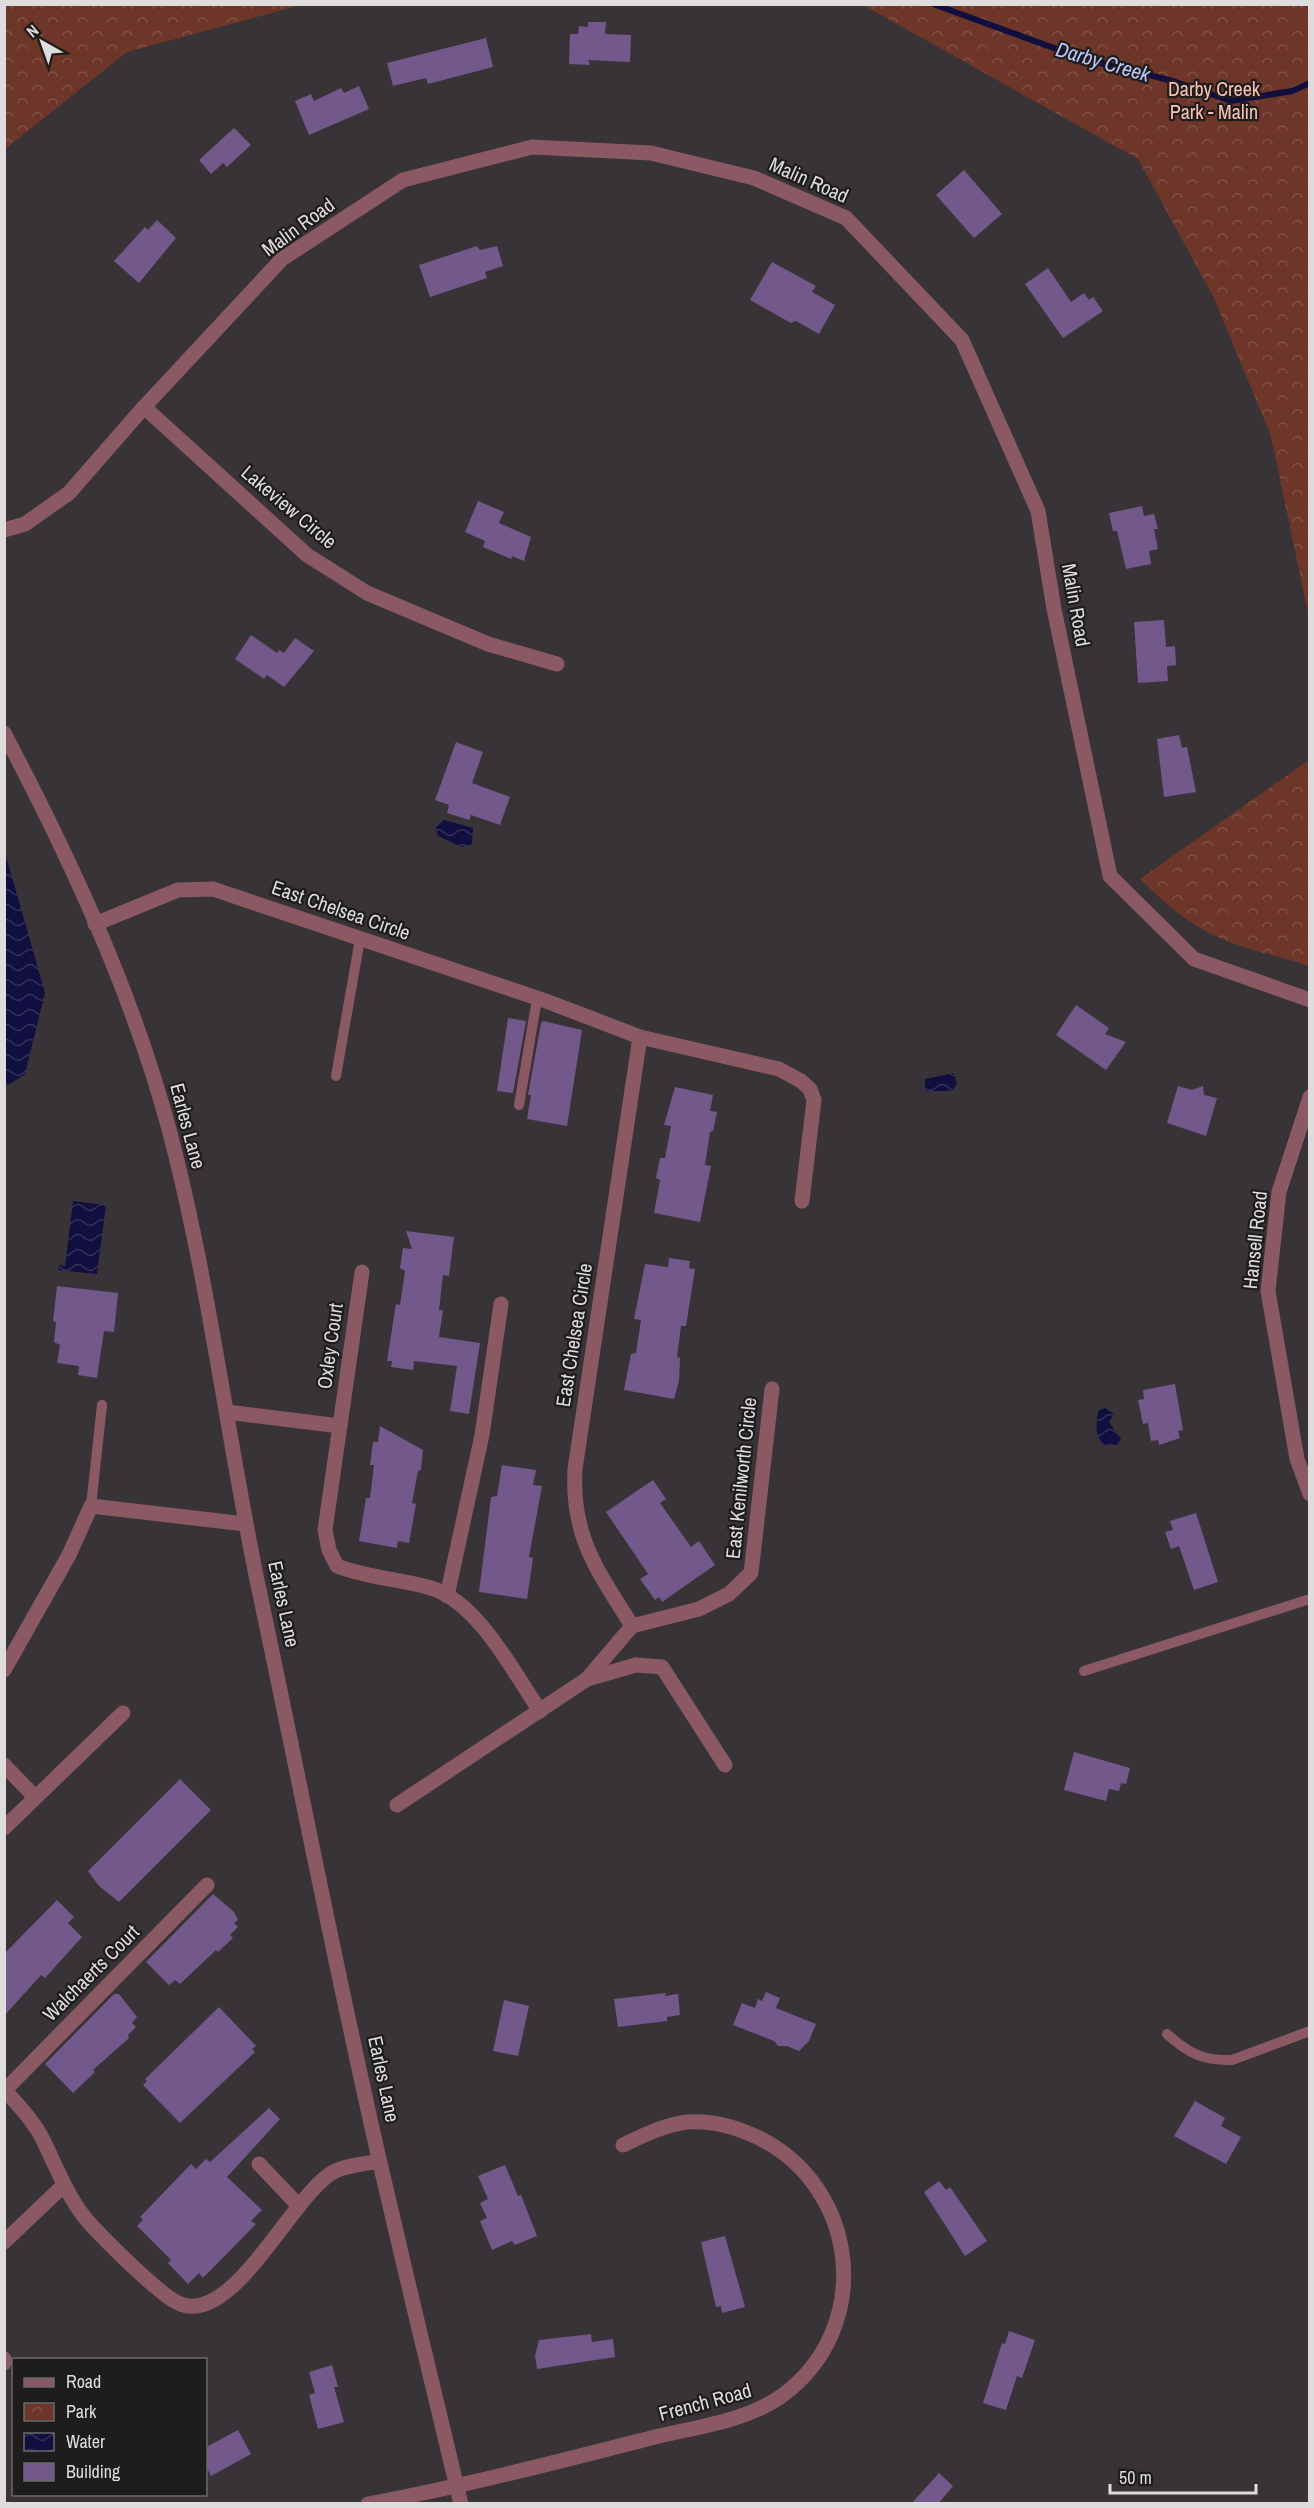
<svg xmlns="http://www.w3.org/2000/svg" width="1314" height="2508" font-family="'Archivo Narrow',sans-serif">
	<defs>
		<pattern id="park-crowns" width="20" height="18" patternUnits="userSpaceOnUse" patternTransform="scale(1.5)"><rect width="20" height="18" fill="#6d3628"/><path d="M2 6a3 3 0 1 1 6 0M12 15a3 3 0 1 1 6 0" fill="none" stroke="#815247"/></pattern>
		<pattern id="water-waves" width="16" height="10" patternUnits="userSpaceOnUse" patternTransform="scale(1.5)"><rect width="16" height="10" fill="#110f3f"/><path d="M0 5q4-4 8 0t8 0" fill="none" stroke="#33315a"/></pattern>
	</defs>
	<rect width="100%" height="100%" fill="#383336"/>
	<!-- park -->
	<g fill="url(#park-crowns)">
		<polygon points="5,4 301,4 301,5 127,52 5,149"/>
		<polygon points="863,5 1309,5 1309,618 1271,436 1213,296 1138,159"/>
		<path d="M1309,760V966C1273,954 1230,947 1197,926C1175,913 1158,896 1140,879Z"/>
	</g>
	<!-- water -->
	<g fill="url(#water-waves)">
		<polygon points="444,820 473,828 472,844 461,847 438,836 436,827"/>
		<polygon points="4,849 45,993 25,1074 5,1087"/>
		<polygon points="954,1073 957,1084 952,1091 925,1091 925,1079"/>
		<polygon points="73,1201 106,1205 97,1274 58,1270 59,1265 65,1266"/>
		<path d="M1105,1408L1114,1414L1109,1422L1121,1439L1117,1445H1105C1093,1436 1097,1423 1098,1411Z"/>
	</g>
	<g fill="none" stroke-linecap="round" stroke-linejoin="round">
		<!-- stream -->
		<polyline stroke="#110f3f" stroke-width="6" points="933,4 1084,59 1173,81 1231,101 1292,91 1310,83"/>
	</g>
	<!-- building -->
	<g fill="#73588c">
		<polygon points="588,22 606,22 605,34 631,35 630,62 588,60 590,65 569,64 570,34 578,34 579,26 588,27"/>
		<polygon points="486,38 493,67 428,84 426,78 393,86 387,63"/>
		<polygon points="359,86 369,109 309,135 295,101 311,94 314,101 341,88 344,93"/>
		<polygon points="234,128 251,145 227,167 223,163 211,174 199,160"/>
		<polygon points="964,170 1002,214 974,238 936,195"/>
		<polygon points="157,220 176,238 139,283 114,261 145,227 148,230"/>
		<polygon points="477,246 480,250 497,246 503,266 485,272 487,278 430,297 419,265"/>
		<polygon points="772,262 816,286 812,292 835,305 819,334 796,321 791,323 750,300"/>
		<polygon points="1048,268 1071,302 1084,293 1089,300 1093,297 1103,311 1063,338 1025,284"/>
		<polygon points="478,501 504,512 499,523 531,537 524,561 512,556 511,559 483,547 485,541 465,532"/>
		<polygon points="1142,506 1144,516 1154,514 1158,529 1154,529 1158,549 1149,551 1151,564 1126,569 1117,531 1113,531 1109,513"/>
		<polygon points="1164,620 1166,647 1175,646 1176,665 1167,666 1168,681 1138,683 1134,622"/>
		<polygon points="251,635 277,653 279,650 284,653 295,638 314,651 284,687 267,675 264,679 235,659"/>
		<polygon points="1179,735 1182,748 1187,747 1196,792 1164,797 1157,739"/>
		<polygon points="456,742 483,752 472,783 510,797 500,825 471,815 469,820 447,813 449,805 435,800"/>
		<polygon points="1076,1005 1109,1028 1105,1034 1126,1042 1106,1070 1056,1035"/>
		<polygon points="508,1018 526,1021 513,1093 497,1091"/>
		<polygon points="543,1021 582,1030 567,1126 527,1119 531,1095 528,1095 541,1023"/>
		<polygon points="1178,1086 1192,1090 1203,1086 1204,1095 1217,1098 1206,1136 1167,1123"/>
		<polygon points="675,1087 713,1095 710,1111 717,1112 713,1131 710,1132 705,1165 711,1166 700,1222 654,1213 660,1180 656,1178 660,1158 665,1158 671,1126 664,1125"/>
		<polygon points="406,1231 454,1237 449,1276 443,1275 439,1310 443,1310 439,1337 480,1343 469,1414 450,1411 457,1366 414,1361 413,1370 391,1367 392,1361 387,1361 396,1304 400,1305 405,1271 400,1268 403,1248 412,1249"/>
		<polygon points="669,1258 690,1261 689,1268 695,1269 686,1326 681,1326 677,1357 680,1358 679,1381 674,1399 624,1390 631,1354 636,1353 641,1320 634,1319 645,1264 668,1267"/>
		<polygon points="57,1286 118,1293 114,1332 104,1331 97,1378 78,1375 79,1366 57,1363 60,1345 54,1342 56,1322 53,1321"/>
		<polygon points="1175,1384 1183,1430 1178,1431 1180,1438 1159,1445 1158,1440 1151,1441 1148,1423 1143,1424 1138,1400 1144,1399 1143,1390"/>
		<polygon points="380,1426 423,1450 421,1470 418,1471 412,1503 416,1504 409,1543 398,1541 397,1548 359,1541 366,1498 370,1498 374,1465 370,1465 373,1442 378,1442"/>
		<polygon points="502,1465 536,1470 533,1485 542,1486 529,1557 533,1558 527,1599 479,1592 491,1497 497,1496"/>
		<polygon points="653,1480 666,1499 660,1503 691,1547 699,1541 715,1565 662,1602 659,1597 655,1600 640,1579 648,1574 606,1512"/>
		<polygon points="1196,1513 1218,1582 1194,1590 1179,1546 1171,1549 1165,1532 1173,1530 1170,1521"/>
		<polygon points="1074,1752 1130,1768 1126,1784 1121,1783 1119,1791 1109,1789 1106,1801 1064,1790"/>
		<polygon points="180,1779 211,1810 119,1902 99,1886 88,1871"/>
		<polygon points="213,1894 234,1912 238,1920 234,1923 238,1927 230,1935 233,1938 218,1952 216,1950 180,1984 175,1980 169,1985 146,1962"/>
		<polygon points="57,1900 74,1917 68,1923 82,1937 45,1978 41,1975 4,2016 4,1954"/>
		<polygon points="766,1992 780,1998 776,2008 816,2024 809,2041 799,2051 787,2046 778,2046 774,2041 733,2025 742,2003 755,2008 758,1999 762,2001"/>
		<polygon points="666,1993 665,1996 678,1994 680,2015 667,2017 667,2021 618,2027 614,1999"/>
		<polygon points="114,1994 119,1994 137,2017 132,2023 136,2027 128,2035 129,2038 93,2070 95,2072 73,2093 45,2064"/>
		<polygon points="504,2000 529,2006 518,2056 493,2051"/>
		<polygon points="219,2007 256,2046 252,2049 255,2052 180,2123 143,2085 147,2081 145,2079"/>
		<polygon points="1195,2101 1225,2118 1221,2126 1241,2137 1226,2164 1174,2136"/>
		<polygon points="269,2108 280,2119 227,2177 262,2210 251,2221 256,2224 203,2278 199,2273 188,2284 168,2263 171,2260 137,2226 143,2220 140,2217 191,2164 196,2169 206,2159 210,2162"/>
		<polygon points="505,2165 518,2196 521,2195 537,2236 515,2245 512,2241 492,2250 480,2221 487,2218 480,2203 488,2199 478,2176"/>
		<polygon points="939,2181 946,2190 950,2187 987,2241 965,2256 924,2192"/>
		<polygon points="725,2236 745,2307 722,2313 721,2306 716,2307 701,2242"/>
		<polygon points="1009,2331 1035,2340 1022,2378 1017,2376 1006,2410 983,2403 1002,2343 1005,2344"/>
		<polygon points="591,2334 592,2342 613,2339 615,2357 537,2369 535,2356 539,2340"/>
		<polygon points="332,2365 338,2387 334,2387 344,2422 318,2429 309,2395 315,2393 309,2372"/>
		<polygon points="238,2430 251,2454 211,2476 206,2466 206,2447"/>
		<polygon points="939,2473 953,2486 938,2504 911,2504"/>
	</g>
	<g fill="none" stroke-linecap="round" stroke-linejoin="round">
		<!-- lane -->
		<g stroke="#8a5963" stroke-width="10">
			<polyline points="336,1076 360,939"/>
			<polyline points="519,1105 537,999"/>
			<polyline points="91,1506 102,1405"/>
			<polyline points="1084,1671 1310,1599"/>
			<path d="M1167,2034C1188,2053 1203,2061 1232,2060L1310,2031"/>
		</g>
		<!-- street -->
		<g stroke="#8a5963" stroke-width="15">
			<polyline points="144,407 307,555 367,593 488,644 557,664"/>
			<polyline points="4,530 25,524 69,493 144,407 282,259 403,180 532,147 651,153 754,178 846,218 962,340 1038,511 1054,609 1110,876 1194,959 1310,1000"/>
			<path d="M4,733C71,860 133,994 170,1133C209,1282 227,1435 258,1585C299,1778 336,1971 380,2163C406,2277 434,2390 461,2504"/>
			<polyline points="95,924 178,890 213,889 546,1001 640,1037 779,1069 801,1081 810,1089 814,1100 802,1201"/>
			<polyline points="1310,1097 1279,1192 1268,1291 1297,1459 1310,1494"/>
			<path d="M362,1272L325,1530L329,1550L337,1566C368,1578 400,1579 431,1588C478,1602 514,1673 540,1711"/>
			<polyline points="227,1412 340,1426"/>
			<polyline points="447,1596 482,1435 501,1304"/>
			<path d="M632,1626C598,1571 571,1537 575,1469L640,1037"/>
			<polyline points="4,1670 69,1555 91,1506 245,1524"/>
			<polyline points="587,1679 636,1665 662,1667 725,1765"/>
			<polyline points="4,1765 35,1797"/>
			<polyline points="397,1805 587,1679 632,1626 699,1609 729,1594 751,1573 772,1389"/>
			<polyline points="4,1828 123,1713"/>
			<path d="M4,2090C18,2104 31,2118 41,2136C57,2167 68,2201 93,2227C109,2244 159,2294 178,2303C233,2329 293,2192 335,2171C348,2165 365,2164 379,2161"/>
			<polyline points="5,2090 207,1885"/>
			<polyline points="259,2164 299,2206"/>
			<polyline points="4,2242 64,2185"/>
			<polyline points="4,2359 4,2363"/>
			<path d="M368,2504C464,2486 557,2462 651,2438C694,2427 746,2422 783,2395C875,2327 859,2186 757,2137C736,2127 711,2120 687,2122C664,2125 644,2135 623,2145"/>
		</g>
	</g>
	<g text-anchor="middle" stroke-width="4.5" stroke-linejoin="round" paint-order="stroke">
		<!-- park labels -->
		<g font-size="20" fill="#fbc2b1" stroke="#1e1c1d">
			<text x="1214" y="96">Darby Creek<tspan x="1214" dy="23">Park - Malin</tspan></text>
		</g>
		<!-- street labels -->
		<g font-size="20" fill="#dfdcde" stroke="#1e1c1d">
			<text transform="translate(809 180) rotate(24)" y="7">Malin Road</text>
			<text transform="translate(298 227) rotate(-36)" y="7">Malin Road</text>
			<text transform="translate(289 507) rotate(40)" y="7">Lakeview Circle</text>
			<text transform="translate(1076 605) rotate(80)" y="7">Malin Road</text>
			<text transform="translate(341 910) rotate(19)" y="7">East Chelsea Circle</text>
			<text transform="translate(188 1126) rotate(75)" y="7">Earles Lane</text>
			<text transform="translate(1255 1240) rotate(-84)" y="7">Hansell Road</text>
			<text transform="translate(574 1335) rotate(-81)" y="7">East Chelsea Circle</text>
			<text transform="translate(330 1346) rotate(-82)" y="7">Oxley Court</text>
			<text transform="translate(741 1478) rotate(-84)" y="7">East Kenilworth Circle</text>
			<text transform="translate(284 1604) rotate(78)" y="7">Earles Lane</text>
			<text transform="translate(91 1973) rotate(-45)" y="7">Walchaerts Court</text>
			<text transform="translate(384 2079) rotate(78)" y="7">Earles Lane</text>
			<text transform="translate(705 2402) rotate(-15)" y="7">French Road</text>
		</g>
		<!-- water labels -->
		<g font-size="21" font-style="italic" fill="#bec7f9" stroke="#1e1c1d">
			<text transform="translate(1103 62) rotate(16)" y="7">Darby Creek</text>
		</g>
	</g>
	<!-- border -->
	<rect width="1314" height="2508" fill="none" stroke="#dfdcde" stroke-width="12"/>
	<!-- legend -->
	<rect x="12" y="2358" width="195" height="138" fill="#1e1c1d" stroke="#6b696a" stroke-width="1.5"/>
	<rect x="24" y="2378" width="30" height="9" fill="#8a5963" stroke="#6b696a" stroke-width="1.5"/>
	<text x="66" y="2388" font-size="18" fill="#dfdcde">Road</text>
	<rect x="24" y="2403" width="30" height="18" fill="url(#park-crowns)" stroke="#6b696a" stroke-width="1.5"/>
	<text x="66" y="2418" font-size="18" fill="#dfdcde">Park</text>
	<rect x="24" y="2433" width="30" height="18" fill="url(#water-waves)" stroke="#6b696a" stroke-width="1.5"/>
	<text x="66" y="2448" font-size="18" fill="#dfdcde">Water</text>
	<rect x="24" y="2463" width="30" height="18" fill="#73588c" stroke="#6b696a" stroke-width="1.5"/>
	<text x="66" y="2478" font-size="18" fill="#dfdcde">Building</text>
	<!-- north arrow -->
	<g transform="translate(42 42) rotate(320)" stroke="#1e1c1d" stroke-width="4.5" paint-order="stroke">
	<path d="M0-4.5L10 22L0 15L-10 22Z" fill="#dfdcde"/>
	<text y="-9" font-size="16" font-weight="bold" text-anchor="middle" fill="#dfdcde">N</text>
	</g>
	<!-- scale -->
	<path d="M1110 2484v9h146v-9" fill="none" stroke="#dfdcde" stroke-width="3"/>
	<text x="1119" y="2484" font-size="18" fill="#dfdcde" stroke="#1e1c1d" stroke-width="4.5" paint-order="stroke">50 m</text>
</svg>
